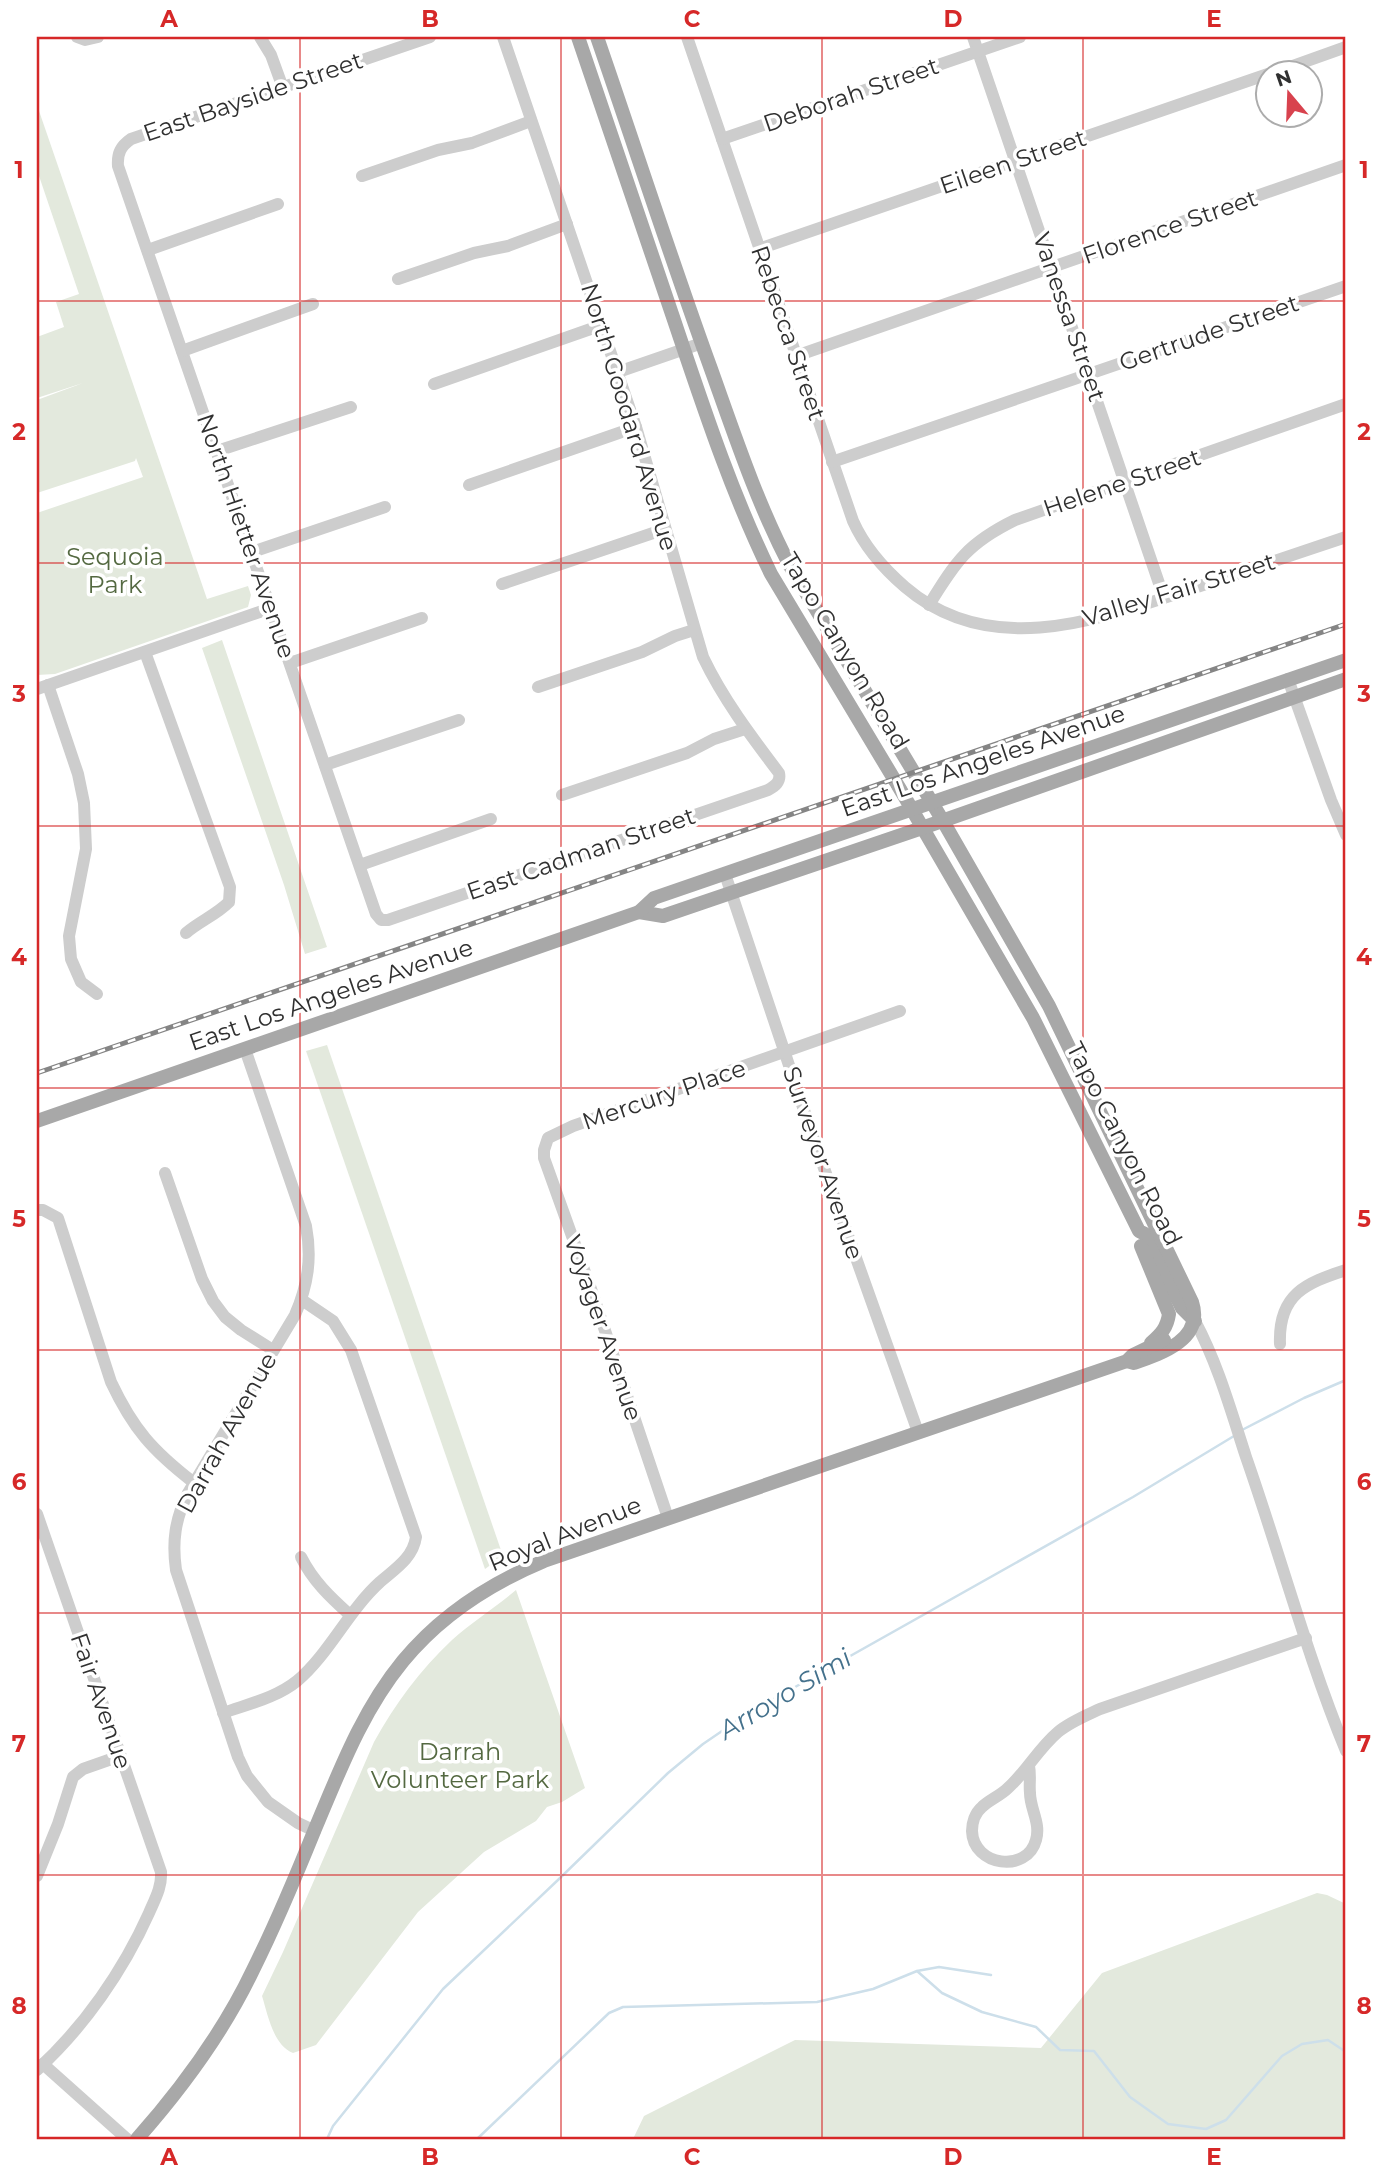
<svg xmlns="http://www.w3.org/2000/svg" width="1383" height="2176" font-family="Montserrat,sans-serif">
	<rect width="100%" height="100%" fill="#fff"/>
	<!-- green -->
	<g fill="#e3e9dd">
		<polygon points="37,105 207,599 248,586 251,595 248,607 55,674 37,675 37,513 143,477 136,458 135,461 37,493 37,400 83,383 37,398 37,337 64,327 56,302 79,294 37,170"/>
		<polygon points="222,640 327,947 305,954 284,885 202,648"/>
		<polygon points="327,1045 503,1556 485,1569 306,1051"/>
		<path d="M516,1590L585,1788L562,1802L547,1807L536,1821L484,1852L418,1912L316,2045L293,2053C273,2045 268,2015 262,1996L283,1952L374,1742C395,1704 420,1670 452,1640C472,1622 495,1608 516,1590Z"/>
		<polygon points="1317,1893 1327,1895 1346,1904 1346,2139 633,2139 644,2116 795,2040 1041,2048 1102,1973"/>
	</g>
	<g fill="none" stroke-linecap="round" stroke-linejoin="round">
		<!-- stream -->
		<g stroke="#cddfea" stroke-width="2.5">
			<polyline points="1242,1430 1304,1398 1346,1380"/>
			<polyline points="917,1971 942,1993 982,2012 1036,2027 1060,2050 1094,2051 1130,2097 1168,2124 1206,2129 1226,2120 1282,2056 1302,2044 1328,2040 1346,2052"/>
			<polyline points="327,2139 333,2126 443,1989 559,1879 668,1773 703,1744 747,1714 1133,1497 1234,1436"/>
			<polyline points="477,2139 609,2013 623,2007 817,2002 873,1989 917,1971 939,1967 991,1975"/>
		</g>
		<!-- minor -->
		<g stroke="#cdcdcd" stroke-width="12">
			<polyline points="77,37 85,40 98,37"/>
			<polyline points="260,37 271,55 283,88"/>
			<path d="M430,37L131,139C121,146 117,153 118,166L376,914L381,920H388L768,790C775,786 781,782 779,773C751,736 723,699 703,657L636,427L503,37"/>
			<path d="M687,37L853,521C865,548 883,568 905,587C991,661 1101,619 1194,588C1245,571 1296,554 1346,537"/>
			<polyline points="973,37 1164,598"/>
			<polyline points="1270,74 1346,47"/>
			<polyline points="722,139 1020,37"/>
			<polyline points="362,176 438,150 472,143 531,121"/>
			<polyline points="759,249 1268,74"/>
			<polyline points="148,250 278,204"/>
			<polyline points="398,279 474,253 508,246 567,224"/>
			<polyline points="182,351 313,304"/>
			<polyline points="796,356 1346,165"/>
			<polyline points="618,372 702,343"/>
			<polyline points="434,384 602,325"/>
			<polyline points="217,451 351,407"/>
			<polyline points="832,462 1346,286"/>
			<polyline points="469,485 636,427"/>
			<polyline points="252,552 385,507"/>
			<polyline points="502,584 665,529"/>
			<path d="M929,605C956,561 968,543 1015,520L1346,404"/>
			<path d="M145,652L230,887L229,902C216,915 200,921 186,933"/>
			<polyline points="290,663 422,618"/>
			<polyline points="1288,679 1331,800 1346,835"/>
			<polyline points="48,685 78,774 84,803 86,849 69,936 71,959 81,982 97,994"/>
			<polyline points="538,687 642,652 675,636 694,630"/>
			<polyline points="37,689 271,608"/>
			<polyline points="325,765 459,720"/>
			<polyline points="562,795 687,753 714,739 745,729"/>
			<polyline points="360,865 491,819"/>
			<polyline points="725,874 814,1140 918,1432"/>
			<path d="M245,1049L306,1226C312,1258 308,1285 295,1315L188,1493C175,1519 172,1542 176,1570L238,1757L247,1776L268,1802L298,1823L315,1831"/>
			<polyline points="165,1173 202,1279 213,1301 225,1317 241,1330 273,1350"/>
			<path d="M37,1210H43L58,1218L111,1382C133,1429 153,1451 193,1482"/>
			<path d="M1195,1321C1218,1364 1231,1411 1246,1457C1280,1554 1307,1656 1346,1751"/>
			<path d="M1280,1344C1278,1294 1306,1283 1346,1270"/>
			<path d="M37,1514L161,1872C162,1887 155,1899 149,1913C123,1971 84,2027 37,2070"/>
			<polyline points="668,1518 591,1289 544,1158 544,1150 548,1138 573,1126 900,1011"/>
			<path d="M301,1557C313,1581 330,1597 350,1615"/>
			<path d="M223,1713C248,1704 276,1698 297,1681C329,1654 348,1611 380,1582C395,1569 413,1558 416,1537L351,1350L333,1321L302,1300"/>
			<path d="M1029,1766C1031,1776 1029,1784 1030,1793C1030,1809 1041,1823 1036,1840C1027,1874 973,1866 972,1831C972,1823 975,1813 982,1807C989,1800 1000,1796 1008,1788C1027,1771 1038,1749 1058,1732C1070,1722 1085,1716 1100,1709L1306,1638"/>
			<polyline points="37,1876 58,1824 73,1777 83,1769 120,1756"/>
			<polyline points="43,2064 127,2139"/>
		</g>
		<!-- major -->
		<g stroke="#a8a8a8" stroke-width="14">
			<path d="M578,37C610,131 642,226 674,320C703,406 731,492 771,574L903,794L1033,1018L1139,1231L1145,1234L1182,1308L1195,1321"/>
			<path d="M597,37C635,147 671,259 711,369C735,436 757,503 790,566L943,821L1049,1006L1192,1302C1204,1339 1163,1353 1134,1363L1127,1361"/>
			<polyline points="639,912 663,916 922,828 1346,679"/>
			<polyline points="37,1121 639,912 654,898 1346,660"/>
			<path d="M1141,1246L1169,1314C1167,1328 1161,1334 1151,1343"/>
			<path d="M137,2139C183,2087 223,2033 253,1970C276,1924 296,1876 315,1829C340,1770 362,1711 403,1661C440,1616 491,1583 544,1561L1127,1361L1133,1355L1164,1340"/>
		</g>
		<defs>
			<polyline id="rail" points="37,1073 1346,624"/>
		</defs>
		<!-- rail casing -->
		<use href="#rail" stroke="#858585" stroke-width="5"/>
		<!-- rail -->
		<use href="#rail" stroke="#fff" stroke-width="2.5" stroke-dasharray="8" stroke-linecap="butt"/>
	</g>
	<!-- grid -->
	<path fill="none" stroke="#d62828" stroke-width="2" stroke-opacity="0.55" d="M300,37V2139M561,37V2139M822,37V2139M1083,37V2139M37,301H1346M37,563H1346M37,826H1346M37,1088H1346M37,1350H1346M37,1613H1346M37,1875H1346"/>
	<g text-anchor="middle" stroke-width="7" stroke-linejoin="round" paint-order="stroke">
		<!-- street labels -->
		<g font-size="24" fill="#303030" stroke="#fff">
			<text transform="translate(851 95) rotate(-19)" y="8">Deborah Street</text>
			<text transform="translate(253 97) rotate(-19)" y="8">East Bayside Street</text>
			<text transform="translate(1013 162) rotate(-19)" y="8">Eileen Street</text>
			<text transform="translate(1170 227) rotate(-19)" y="8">Florence Street</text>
			<text transform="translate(1069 317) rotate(71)" y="8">Vanessa Street</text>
			<text transform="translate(788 333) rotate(71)" y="8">Rebecca Street</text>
			<text transform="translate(1209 333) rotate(-19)" y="8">Gertrude Street</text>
			<text transform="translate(629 417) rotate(73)" y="8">North Goodard Avenue</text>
			<text transform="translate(1122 483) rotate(-19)" y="8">Helene Street</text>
			<text transform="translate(246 536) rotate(71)" y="8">North Hietter Avenue</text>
			<text transform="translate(1179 590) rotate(-17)" y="8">Valley Fair Street</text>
			<text transform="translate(845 651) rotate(59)" y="8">Tapo Canyon Road</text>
			<text transform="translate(983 761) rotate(-19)" y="8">East Los Angeles Avenue</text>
			<text transform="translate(581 854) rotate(-19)" y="8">East Cadman Street</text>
			<text transform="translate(331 995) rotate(-19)" y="8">East Los Angeles Avenue</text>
			<text transform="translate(664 1095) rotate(-19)" y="8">Mercury Place</text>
			<text transform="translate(1124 1144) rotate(63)" y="8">Tapo Canyon Road</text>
			<text transform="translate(823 1163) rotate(71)" y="8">Surveyor Avenue</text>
			<text transform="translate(603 1328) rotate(71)" y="8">Voyager Avenue</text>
			<text transform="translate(227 1433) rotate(-61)" y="8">Darrah Avenue</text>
			<text transform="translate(565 1534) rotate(-22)" y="8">Royal Avenue</text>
			<text transform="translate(101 1701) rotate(71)" y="8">Fair Avenue</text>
		</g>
		<!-- park labels -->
		<g font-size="24" fill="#546941" stroke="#fff">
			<text x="115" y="565">Sequoia<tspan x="115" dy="28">Park</tspan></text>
			<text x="460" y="1760">Darrah<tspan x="460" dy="28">Volunteer Park</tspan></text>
		</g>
		<!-- water labels -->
		<g font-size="26" font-style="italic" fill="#44718c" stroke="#fff">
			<text transform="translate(785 1694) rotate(-31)" y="9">Arroyo Simi</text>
		</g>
	</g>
	<!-- border -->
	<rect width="1383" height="2176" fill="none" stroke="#ffffff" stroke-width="77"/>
	<!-- north arrow -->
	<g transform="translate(1289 94) rotate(341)"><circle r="33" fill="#ffffff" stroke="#acacac" stroke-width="2"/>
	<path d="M0-5L12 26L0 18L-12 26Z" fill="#d8424e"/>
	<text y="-10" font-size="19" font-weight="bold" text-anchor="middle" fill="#303030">N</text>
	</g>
	<rect x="38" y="38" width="1306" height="2100" fill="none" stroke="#d62828" stroke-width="2.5"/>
	<g font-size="23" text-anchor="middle" font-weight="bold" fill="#d62828">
		<text x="169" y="27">A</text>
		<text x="430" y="27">B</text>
		<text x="692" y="27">C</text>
		<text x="953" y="27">D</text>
		<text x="1214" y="27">E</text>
		<text x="19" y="178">1</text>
		<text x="1364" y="178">1</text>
		<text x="19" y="440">2</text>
		<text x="1364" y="440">2</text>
		<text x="19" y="702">3</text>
		<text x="1364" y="702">3</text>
		<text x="19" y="965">4</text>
		<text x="1364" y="965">4</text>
		<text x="19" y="1227">5</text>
		<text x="1364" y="1227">5</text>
		<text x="19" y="1490">6</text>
		<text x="1364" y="1490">6</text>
		<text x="19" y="1752">7</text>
		<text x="1364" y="1752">7</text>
		<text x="19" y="2014">8</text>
		<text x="1364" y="2014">8</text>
		<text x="169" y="2165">A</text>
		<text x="430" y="2165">B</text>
		<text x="692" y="2165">C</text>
		<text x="953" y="2165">D</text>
		<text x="1214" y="2165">E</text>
	</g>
</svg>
